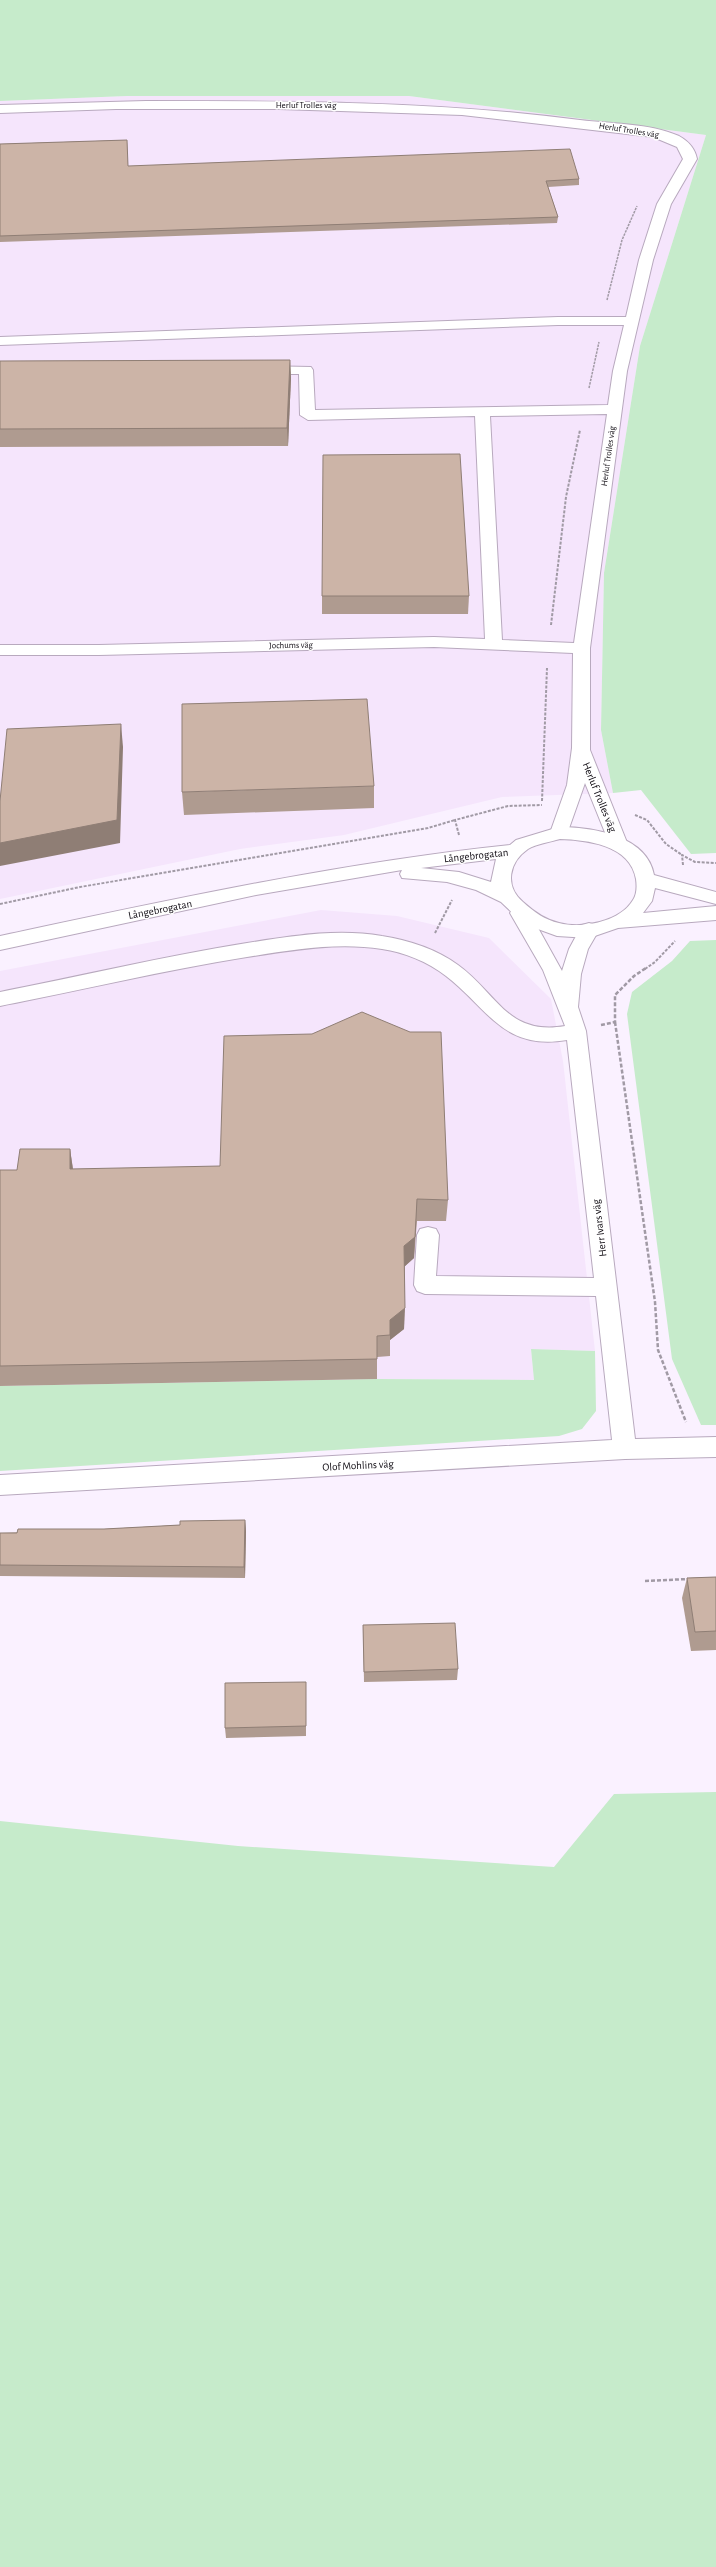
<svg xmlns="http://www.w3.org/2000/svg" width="716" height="2567" font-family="'Alegreya Sans',sans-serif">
	<rect width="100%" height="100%" fill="#faf1ff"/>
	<!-- built -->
	<g fill="#f5e5fc">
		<polygon points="127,96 409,96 706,135 640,346 604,573 601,730 613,793 502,797 344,835 240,849 0,899 0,101"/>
		<polygon points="321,910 397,916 489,938 551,999 563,1061 595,1351 531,1349 534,1380 377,1379 0,1386 0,971"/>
	</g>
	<!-- green -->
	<g fill="#c6ebcb">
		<polygon points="0,0 716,0 716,853 691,854 641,790 613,793 601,730 604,573 640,346 706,135 409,96 127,96 0,101"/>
		<polygon points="716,940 716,1425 701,1425 672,1359 627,1014 632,992 672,961 690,941"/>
		<polygon points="531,1349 595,1351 596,1411 582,1429 559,1436 0,1471 0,1386 377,1379 534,1380"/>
		<polygon points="716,1792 716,2567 0,2567 0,1821 238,1846 554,1867 614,1794"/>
	</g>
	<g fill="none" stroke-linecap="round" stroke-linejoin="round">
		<defs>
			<g id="minor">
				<path d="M146,101C291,101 436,101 580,120C612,124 649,123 679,136C688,141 695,148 697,159L671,204L653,260L627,371L590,648V750L628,845L626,849L619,851L612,849L610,845L585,783L566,837H552L550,833L567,785L572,748L573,653L434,647L99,655H0V645H99L434,637L485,639L475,416L308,420L300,415L299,374H261L254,370L261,366L311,367L313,370L315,410L608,405L613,371L624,325H558L0,345V337L558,317H626L639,260L657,204L683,159L677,147L653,137L462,115L279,109H116L0,113V105ZM607,414L574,643L502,640L490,416Z"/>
				<path d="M520,906L527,908L562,971L569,949L582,925L589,923L596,925L599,930L588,949L581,974L578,1007L586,1031L635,1439L716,1437V1457L625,1459L0,1495V1475L612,1440L596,1296L425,1294L417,1291L414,1285L417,1235L420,1229L428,1227L436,1229L439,1235L436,1276L594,1278L567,1040C503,1051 489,1009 446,976C428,962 404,952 382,949C337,942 292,950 247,957C164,970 82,990 0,1006V992C82,976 164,956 247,943C292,936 337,928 382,936C408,940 436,949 458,965C497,993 507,1036 565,1026L543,970L510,913L513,908Z"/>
			</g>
			<path id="major" d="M559,827C591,827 647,835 654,875L716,892V904L655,888L652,901L643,913L716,906V920L618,928L589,938L557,936L524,924L501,902L476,890L447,882L402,878L400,874L402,870L256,895L0,950V936C169,900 338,863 510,845L516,840ZM560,839C588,840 630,845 636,879C637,886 637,894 633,900C620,922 582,929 559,923C545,920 534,912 523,902C504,886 509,862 528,849C536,844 550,842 560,839ZM496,859L491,882L459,872L421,868Z"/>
		</defs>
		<!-- minor casing -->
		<use href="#minor" stroke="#b8a9be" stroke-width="2"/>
		<!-- major casing -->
		<use href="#major" stroke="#b8a9be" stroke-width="2"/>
		<!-- path-far2 -->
		<g stroke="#a19aa5" stroke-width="1.5" stroke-dasharray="2.5 1" stroke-linecap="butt">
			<polyline points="607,300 622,240 637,206"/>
			<polyline points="589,388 599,342"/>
		</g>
		<!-- path-far1 -->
		<g stroke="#a19aa5" stroke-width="2" stroke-dasharray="3 1.5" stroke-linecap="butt">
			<polyline points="551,625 566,497 580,430"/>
			<polyline points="542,801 547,668"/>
			<polyline points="635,815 647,820 666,844 682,855"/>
			<polyline points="459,835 455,820 508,806 542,805"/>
			<polyline points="683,865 682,855 695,862 716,863"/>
			<polyline points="0,904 80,887 428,828 455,820"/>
			<polyline points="435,933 452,900"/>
			<polyline points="645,969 655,962 675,941"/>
		</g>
		<!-- path -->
		<g stroke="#a19aa5" stroke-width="2.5" stroke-dasharray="4 2" stroke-linecap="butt">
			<polyline points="615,1022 655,1302 658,1350 686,1422"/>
			<polyline points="601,1025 615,1022 615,995 634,976 646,968"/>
			<polyline points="645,1581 688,1579"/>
		</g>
		<!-- minor -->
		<use href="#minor" fill="#fff" fill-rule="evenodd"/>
		<!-- major -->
		<use href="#major" fill="#fff" fill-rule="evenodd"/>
	</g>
	<!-- wall -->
	<g fill="#af9b90">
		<polygon points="127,140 128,166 579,179 579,185 548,187 558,217 557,223 0,242 0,144"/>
		<polygon points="290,360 291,378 288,446 0,447 0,361"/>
		<polygon points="322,596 469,596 468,614 322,614"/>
		<polygon points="374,786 374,808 184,815 182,792"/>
		<polygon points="70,1149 73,1169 448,1200 446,1221 417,1221 414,1258 405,1266 404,1329 390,1340 390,1356 377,1357 377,1379 0,1386 0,1170 17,1170"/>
		<polygon points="245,1520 246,1531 245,1578 0,1576 0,1533 104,1529 180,1525"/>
		<polygon points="716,1577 716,1650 691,1651 682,1598 687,1578"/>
		<polygon points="363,1625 458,1669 457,1680 364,1682"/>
		<polygon points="306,1692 306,1736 226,1738 225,1728"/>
	</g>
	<!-- shaded-wall -->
	<g fill="#8f7e75">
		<polygon points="290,360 291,378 288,446 287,428"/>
		<polygon points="121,724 123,747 120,843 0,866 0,843"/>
		<polygon points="70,1149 73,1170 70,1169"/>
		<polygon points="417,1199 414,1258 404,1267 404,1246"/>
		<polygon points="405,1308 404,1329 390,1340 390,1320"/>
		<polygon points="245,1520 246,1531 245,1578 244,1567"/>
	</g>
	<!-- building -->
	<g fill="#ccb4a7" stroke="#8f7e75">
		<polygon points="127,140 128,166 570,149 579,179 546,181 558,217 0,236 0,144"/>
		<polygon points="290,360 287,428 0,429 0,361"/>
		<polygon points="460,454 469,596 322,596 323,455"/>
		<polygon points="367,699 374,786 182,792 182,704"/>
		<polygon points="121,724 117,820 0,843 0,801 7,729"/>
		<polygon points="362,1012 410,1032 441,1032 448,1200 417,1199 415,1237 404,1246 405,1308 390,1320 390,1335 377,1336 377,1359 0,1366 0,1170 17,1170 20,1149 70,1149 70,1169 220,1166 224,1036 312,1034"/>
		<polygon points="245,1520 244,1567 0,1565 0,1533 17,1533 18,1529 104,1529 180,1525 180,1521"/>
		<polygon points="716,1577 716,1631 695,1632 687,1578"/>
		<polygon points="455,1623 458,1669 364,1672 363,1625"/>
		<polygon points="306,1682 306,1726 225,1728 225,1683"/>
	</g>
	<g text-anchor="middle" stroke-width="3" stroke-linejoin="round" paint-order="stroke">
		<!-- far-street labels -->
		<g font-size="9" fill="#0e0a11" stroke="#fff">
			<text x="306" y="108">Herluf Trolles väg</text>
			<text transform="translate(629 130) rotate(9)" y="3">Herluf Trolles väg</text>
			<text transform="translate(608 456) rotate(-82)" y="3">Herluf Trolles väg</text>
			<text transform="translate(291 645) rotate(-1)" y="3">Jochums väg</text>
		</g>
		<!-- street labels -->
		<g font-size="11" fill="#0e0a11" stroke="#fff">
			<text transform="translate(600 797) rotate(68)" y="4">Herluf Trolles väg</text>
			<text transform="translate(476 855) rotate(-6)" y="4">Långebrogatan</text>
			<text transform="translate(160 909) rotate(-11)" y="4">Långebrogatan</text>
			<text transform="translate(599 1228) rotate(-97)" y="4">Herr Ivars väg</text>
			<text transform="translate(358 1465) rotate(-3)" y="4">Olof Mohlins väg</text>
		</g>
	</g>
</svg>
